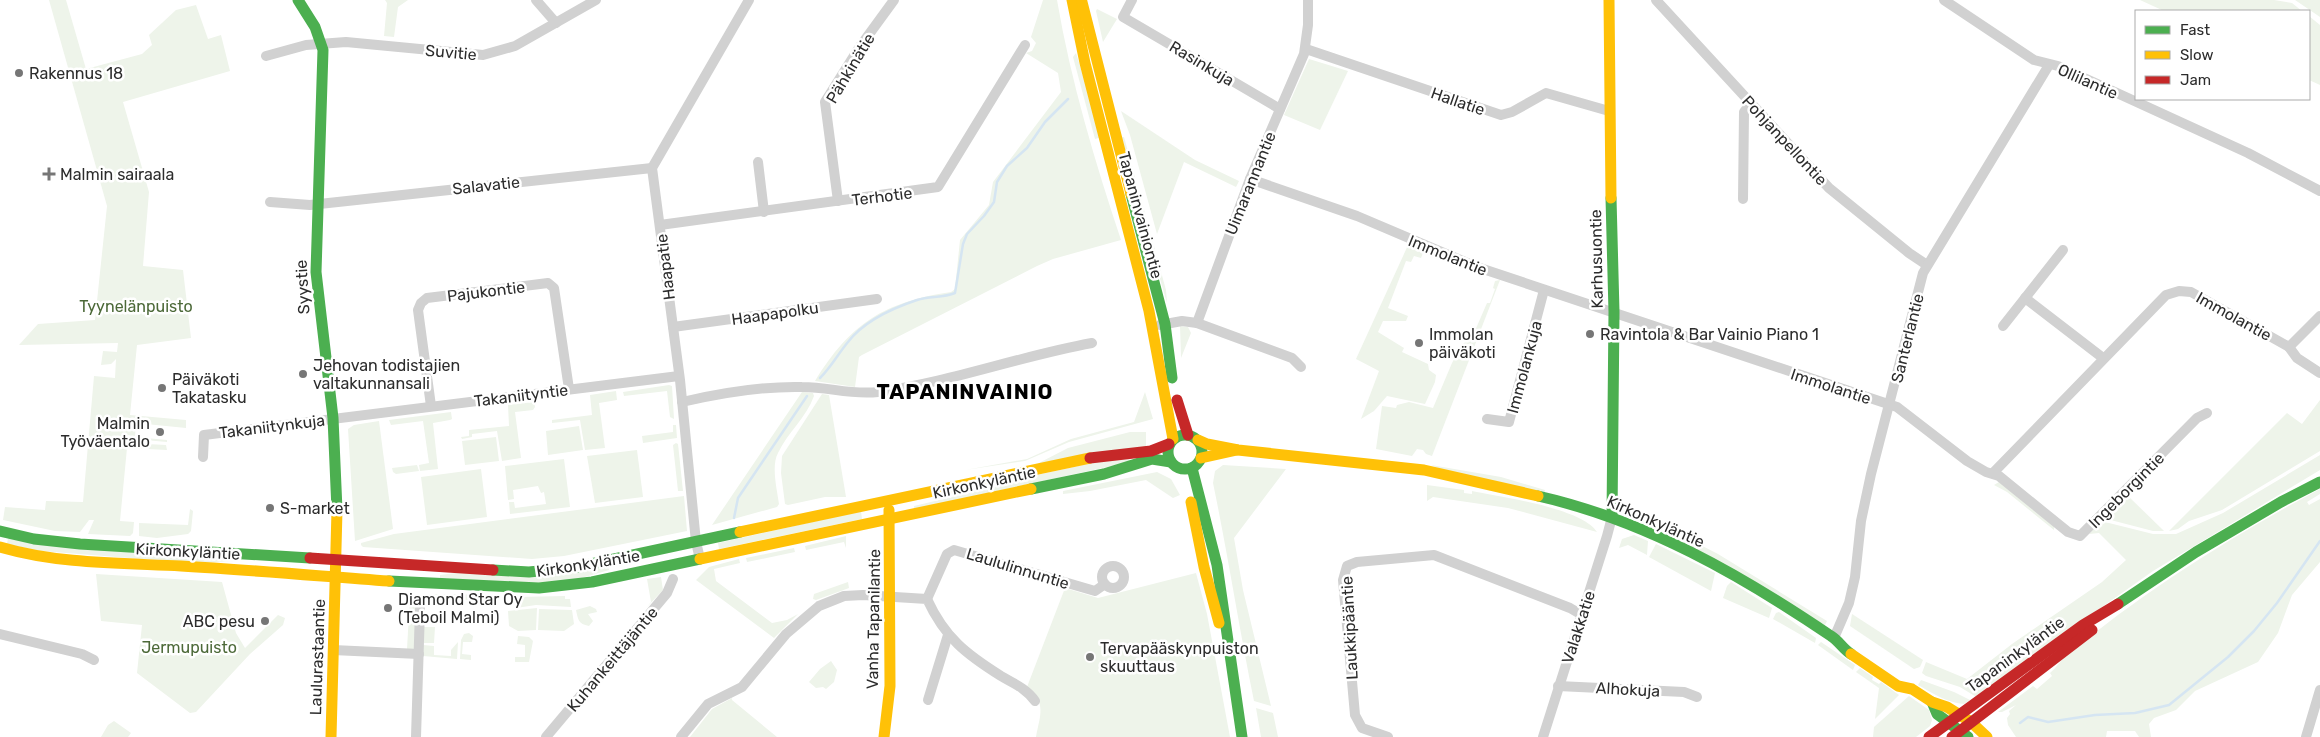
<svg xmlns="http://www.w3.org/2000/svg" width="2320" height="737" font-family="Rubik,sans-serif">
	<rect width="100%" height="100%" fill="#fff"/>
	<!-- green -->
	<g fill="#eef4ea">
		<polygon points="49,0 66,0 86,69 142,54 152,45 149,35 176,10 196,5 208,39 221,35 230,71 123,102 149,192 143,266 183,270 191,338 137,345 130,415 186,420 186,428 136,423 135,437 167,440 167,442 134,439 132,436 128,435 128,443 166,445 167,450 127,448 120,521 134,522 133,533 130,536 88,534 94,520 89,520 80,532 55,531 3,520 5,507 45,510 46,501 83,502 94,376 115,378 116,359 111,364 101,365 103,351 117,352 118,343 19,345 38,324 95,320 107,206"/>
		<polygon points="385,0 408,0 398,7 394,37 384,36 387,3"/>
		<path d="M1043,0H1057C1071,82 1095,162 1121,240L1053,259L1037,266L862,355L859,357L855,387L815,381C851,323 884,302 951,292L955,289L960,240L989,205L993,182L1061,92L1058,73L1026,53L1032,51L1036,43L1031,37Z"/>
		<polygon points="2140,0 2274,0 2292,3 2302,11 2164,11"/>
		<polygon points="2295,0 2320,0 2320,17"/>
		<polygon points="1097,9 1117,19 1103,42 1096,11"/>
		<polygon points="2309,16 2320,25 2320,85 2309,80"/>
		<polygon points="1076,53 1102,137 1095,139 1073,57"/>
		<polygon points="1309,59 1348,71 1320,130 1284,115"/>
		<polygon points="1121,111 1195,160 1239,181 1236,187 1184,162 1157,234 1130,135"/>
		<polygon points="1124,137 1166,290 1167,303 1119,138"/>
		<polygon points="1409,243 1424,250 1421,258 1414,256 1411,262 1406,261 1388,308 1408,316 1406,321 1383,321 1378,332 1404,348 1402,352 1428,364 1429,370 1436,375 1435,382 1425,404 1387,396 1374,411 1361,419 1379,371 1356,359"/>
		<polygon points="1500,280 1432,456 1426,454 1423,450 1417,449 1412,456 1376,449 1382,406 1396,408 1397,405 1409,402 1433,408 1452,363 1462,345 1474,333 1487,303 1490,303 1495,289 1493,288 1495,281"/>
		<polygon points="1180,326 1188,327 1191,333 1181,358"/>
		<polygon points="669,385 672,386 674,419 670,417 667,391 624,396 623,392"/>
		<polygon points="616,391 617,400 599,403 605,448 585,450 580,420 552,423 552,420 592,415 590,395"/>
		<path d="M802,392L813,393L814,396C806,418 788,432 778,453C771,466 777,489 779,504L777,507L712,525Z"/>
		<polygon points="1145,392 1153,419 1069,442 1025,461 965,470 1027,459 1071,439 1134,422"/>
		<polygon points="822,394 829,395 846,497 825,497 788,505 785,504 781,473 782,456"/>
		<polygon points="2320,400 2320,451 2222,510 2189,521 2178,529 2169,531 2287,413 2302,424"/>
		<polygon points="534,402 535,407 533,410 515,412 521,458 502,461 497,431 472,434 472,437 462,439 461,437 469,436 469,430 509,426 508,405"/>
		<polygon points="451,412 452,419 450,420 433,423 438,469 420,471 419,465 429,463 423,421 391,425 389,420"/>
		<polygon points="379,421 393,529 355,541 348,429 354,425"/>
		<polygon points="673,425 676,425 677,438 643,443 642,436 673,432"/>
		<polygon points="579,426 583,450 548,455 546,431"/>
		<polygon points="1130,432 1146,432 1146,449 1033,466 1068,448"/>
		<polygon points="496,437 499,461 465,465 462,441"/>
		<polygon points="676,443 678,444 683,491 678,491 673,445"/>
		<polygon points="637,450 643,497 595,503 587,456"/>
		<polygon points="2320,455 2320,470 2153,571 2027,660 1978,698 1960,687 1926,676 1922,673 1926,662 1967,679 2012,644 2102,582 2126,560 2099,533 2089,534 2101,521 2153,534 2176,534 2223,513"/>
		<polygon points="1120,457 1135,461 914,509 914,506 956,496 982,487"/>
		<polygon points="564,459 570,507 510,514 509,502 514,502 515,508 546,504 544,492 541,493 538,486 513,490 514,499 508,500 505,466"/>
		<polygon points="417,465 419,471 396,474 393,472 392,468"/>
		<path d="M1223,465L1286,469L1234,538L1243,590L1271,706L1254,701C1239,628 1228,555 1213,483L1215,471Z"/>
		<polygon points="1431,465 1501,477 1545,490 1545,493 1453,474"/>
		<polygon points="481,469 487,517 427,525 421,477"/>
		<polygon points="1157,472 1171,479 1180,495 1173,498 1146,480 1090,491 1063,494 1063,491"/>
		<polygon points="1999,482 2054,524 2054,530 2007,492 1994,485"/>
		<path d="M1427,485L1464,490V493L1472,494V491C1501,497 1582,508 1597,532L1508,508L1433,497L1427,501Z"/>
		<path d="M2320,489V494L2307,502L2309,505L2320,499V562L2292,595L2278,633L2258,662L2195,691L2176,710L2154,718L2149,724L2151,737H2139L2135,731H2107L2106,737H2016L2008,725L2007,718L2010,714L2009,711L2016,705L2002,712H1998L2033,686L2037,689L2052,676L2050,673C2056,668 2060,661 2066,656C2144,591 2230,537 2320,489Z"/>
		<polygon points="2127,495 2164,531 2153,531 2103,518"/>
		<polygon points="684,496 687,531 564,556 532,559 363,547 361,545 361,543 394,534"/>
		<polygon points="190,509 193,511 191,531 188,534 157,538 139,536 139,523 188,525"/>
		<polygon points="861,511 862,519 719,549 718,543"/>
		<polygon points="1640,519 1683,536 1718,554 1827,621 1825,625 1637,520"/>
		<polygon points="1634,535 1648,541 1647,555 1628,545 1619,548 1622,539"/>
		<polygon points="846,536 846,548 844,542 806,550 805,546"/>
		<polygon points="8,538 235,559 235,561 192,563 41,551 7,544"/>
		<polygon points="1656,544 1715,573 1711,591 1649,557"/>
		<polygon points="794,548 795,552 747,562 746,558"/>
		<polygon points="739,559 740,563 714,569 716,581 772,623 787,620 798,614 774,638 696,580 709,567"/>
		<polygon points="608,566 609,570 578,579 528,584 440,578 440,575 463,572"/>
		<path d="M1196,573L1207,614L1230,737H1036C1040,715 1047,703 1027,687L1065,588L1098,598Z"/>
		<polygon points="96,574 222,582 236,633 245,648 278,615 285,618 283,625 250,654 196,712 190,713 137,673 142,625 101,621"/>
		<polygon points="661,577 663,590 646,608 651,602 647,579"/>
		<polygon points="848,582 849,588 816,600 813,599 814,594"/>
		<polygon points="1731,582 1772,608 1769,618 1723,598 1727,586"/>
		<polygon points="438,594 487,595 486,601 428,598 427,606 425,606 427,596"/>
		<polygon points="410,596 417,598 415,649 407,649"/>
		<polygon points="565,596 565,599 570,599 571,607 536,605 516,608 516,597"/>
		<path d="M590,606L596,609L597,612L588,614L593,621L589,626C578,624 578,619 576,610Z"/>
		<polygon points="537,608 536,630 518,631 509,626 508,611"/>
		<polygon points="539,609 572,610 574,624 564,631 538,630"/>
		<polygon points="1779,612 1816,638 1815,643 1773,619 1776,613"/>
		<polygon points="656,614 658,615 585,702 583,701"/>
		<polygon points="1852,614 1923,660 1920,667 1914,669 1850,626"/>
		<polygon points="423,627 435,627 434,643 423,643"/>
		<polygon points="469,633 473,636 472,642 463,642 462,654 471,655 471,660 460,659 461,640 464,634"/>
		<polygon points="518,636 529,637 533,641 529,662 515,662 515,657 525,657 525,645 517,644"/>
		<polygon points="458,642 457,659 423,656 423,645 434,646 434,655 451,656 451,650"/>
		<polygon points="1821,642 1855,665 1853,670 1818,645"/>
		<polygon points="831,661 837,670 834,682 826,689 823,687 816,688 809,682 820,669"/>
		<polygon points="1860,668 1873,677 1872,680 1879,684 1881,682 1899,695 1875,719 1879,688 1856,672"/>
		<path d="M1921,680L1954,692L1970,700L1964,704C1948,703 1932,693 1918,685Z"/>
		<polygon points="1909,696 1929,710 1932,720 1930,726 1916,737 1873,737 1874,727"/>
		<polygon points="732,698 732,700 777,737 690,737 712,709"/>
		<polygon points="1256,708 1273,713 1278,737 1261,737"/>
		<polygon points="114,721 131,733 128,737 101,737 108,725"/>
	</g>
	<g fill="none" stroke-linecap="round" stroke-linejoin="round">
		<!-- stream -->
		<g stroke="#d5e5f2" stroke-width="2.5">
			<path d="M820,378C831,367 838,354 848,342C864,321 893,308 917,300C930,296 943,298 955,293L963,244L967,234L984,216L994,202L997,182L1007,166L1027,148L1045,122L1068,99"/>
			<polyline points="734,518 738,498 807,396"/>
			<polyline points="2020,723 2028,717 2048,722 2095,715 2135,713 2169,705 2228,657 2254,631 2277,603 2320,541"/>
		</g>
		<!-- street -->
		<g stroke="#d1d1d1" stroke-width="10">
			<polyline points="536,0 556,23"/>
			<polyline points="1132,0 1123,17 1280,109"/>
			<polyline points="1656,0 1829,188 1909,253 1927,265"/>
			<polyline points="1944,0 2034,60 2058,66 2248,153 2320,191"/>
			<polyline points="1306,49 1501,115 1512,112 1546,93 1609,111"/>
			<polyline points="266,56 306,45 346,42 483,55 515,46 596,0"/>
			<polyline points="758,162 764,212"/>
			<polyline points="1250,179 1357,216 1477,267 1897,407 1967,461 1986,472 1999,476 2068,532 2080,536 2197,418 2207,413"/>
			<polyline points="1743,199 1744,112 1751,103"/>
			<polyline points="838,201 825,102 859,48 894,0"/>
			<polyline points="270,202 310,205 652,168"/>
			<polyline points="660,225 938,187 1025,45"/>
			<polyline points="2025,298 2103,358"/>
			<polyline points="1197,323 1292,358 1301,367"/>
			<polyline points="1160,325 1182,321 1197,323 1250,179 1304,54 1308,25 1308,0"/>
			<polyline points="2003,326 2063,250"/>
			<polyline points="673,327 877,299"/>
			<polyline points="2289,347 2297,358 2320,373"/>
			<path d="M682,402C721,393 763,386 802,387C830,387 849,395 878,392C951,382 1020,356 1092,343"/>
			<polyline points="431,406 418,310 421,303 427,298 548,283 554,288 569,389"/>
			<polyline points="1487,419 1509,422 1544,290"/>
			<polyline points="203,457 204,435 679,376"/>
			<polyline points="1993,473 2166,295 2179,291 2191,292 2289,347 2320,316"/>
			<polyline points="700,559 696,542 680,380 652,168 749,0"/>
			<circle cx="1113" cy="577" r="11"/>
			<polyline points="927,599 947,554 954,550 1095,591 1105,584"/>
			<polyline points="0,634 82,654 94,660"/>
			<polyline points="1834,638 1849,603 1855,577 1861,521 1871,474 1923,273 2049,65"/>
			<polyline points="333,650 419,654"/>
			<polyline points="1558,686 1684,692 1697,697"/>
			<polyline points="928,700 948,635"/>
			<polyline points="416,737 420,609"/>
			<polyline points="546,737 667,593 673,579"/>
			<path d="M681,737L708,704L742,687L786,634L819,606L844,596L863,595L927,599C945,638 966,654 1001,676C1013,683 1027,689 1035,701"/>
			<polyline points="1388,737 1362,728 1355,715 1343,580 1347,566 1357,562 1434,555 1570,608 1582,615"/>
			<polyline points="1543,737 1607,536 1612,517"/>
			<polyline points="2306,737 2320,690"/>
		</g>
		<!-- fast -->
		<g stroke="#4caf50" stroke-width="11">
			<polyline points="298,0 315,27 323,50 316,272 333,418 337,510"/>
			<polyline points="1131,194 1165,324 1172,378"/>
			<polyline points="1611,198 1614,312 1612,517"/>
			<circle cx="1185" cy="452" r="17"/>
			<polyline points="1192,468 1217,565 1242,737"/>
			<polyline points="1031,489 1104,474 1152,459 1171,462"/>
			<path d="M1538,496C1645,520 1741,575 1831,636C1839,641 1843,649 1851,654"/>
			<polyline points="0,531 34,539 80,544 310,558"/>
			<polyline points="493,570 529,572 577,567 740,532"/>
			<polyline points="389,581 539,588 592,582 700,559"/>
			<polyline points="2118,604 2196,552 2281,502 2320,482"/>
			<polyline points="1932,702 1937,714 1968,737"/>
		</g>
		<!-- slow -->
		<g stroke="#ffc107" stroke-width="11">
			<polyline points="1072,0 1085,63 1149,311 1173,439"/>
			<polyline points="1609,0 1611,198"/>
			<polyline points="1082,2 1131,194"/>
			<polyline points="1198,440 1207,444 1238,450 1424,470 1538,496"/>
			<polyline points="1201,458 1237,450"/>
			<polyline points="1191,502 1204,567 1219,623"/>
			<polyline points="740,532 1090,458"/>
			<path d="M0,547C58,564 120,563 181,566C250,570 320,576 389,581"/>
			<polyline points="700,559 1031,489"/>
			<polyline points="1851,654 1898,686 1912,689 1932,702 1947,707 1971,722 1987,737"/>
			<polyline points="331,737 337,510"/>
			<polyline points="884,737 890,686 889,510"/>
		</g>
		<!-- jam -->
		<g stroke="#c62828" stroke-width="11">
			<polyline points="1177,400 1188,435"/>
			<polyline points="1090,458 1151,451 1169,444"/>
			<polyline points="310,558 493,570"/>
			<polyline points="1929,737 2083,625 2118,604"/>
			<polyline points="1952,737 2092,630"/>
		</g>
	</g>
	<!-- markers -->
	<g fill="#767676" stroke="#fff" stroke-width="2">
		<circle cx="19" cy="73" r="5"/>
		<path d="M46.5 166.5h5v5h5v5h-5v5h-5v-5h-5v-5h5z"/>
		<circle cx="1590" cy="334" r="5"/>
		<circle cx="1419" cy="343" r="5"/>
		<circle cx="303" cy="374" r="5"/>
		<circle cx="162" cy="388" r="5"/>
		<circle cx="160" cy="432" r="5"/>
		<circle cx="270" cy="508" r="5"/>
		<circle cx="388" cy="608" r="5"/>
		<circle cx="265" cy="621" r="5"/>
		<circle cx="1090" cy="657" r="5"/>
	</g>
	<g text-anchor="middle" stroke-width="5" stroke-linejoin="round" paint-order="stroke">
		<!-- street labels -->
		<g font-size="16" fill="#2c2c2c" stroke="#fff">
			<text transform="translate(451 52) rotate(5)" y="6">Suvitie</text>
			<text transform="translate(1202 63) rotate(31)" y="6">Rasinkuja</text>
			<text transform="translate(850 68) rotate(-59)" y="6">Pähkinätie</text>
			<text transform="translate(2088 81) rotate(24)" y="6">Ollilantie</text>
			<text transform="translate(1458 101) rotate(19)" y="6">Hallatie</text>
			<text transform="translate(1785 140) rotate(47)" y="6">Pohjanpellontie</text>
			<text transform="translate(1250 183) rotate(-68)" y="6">Uimarannantie</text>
			<text transform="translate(486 185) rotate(-6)" y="6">Salavatie</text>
			<text transform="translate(882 196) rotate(-7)" y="6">Terhotie</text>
			<text transform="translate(1141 215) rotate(75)" y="6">Tapaninvainiontie</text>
			<text transform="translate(1448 255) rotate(22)" y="6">Immolantie</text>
			<text transform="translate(1596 259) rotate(-91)" y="6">Karhusuontie</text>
			<text transform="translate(665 267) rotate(-97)" y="6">Haapatie</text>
			<text transform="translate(302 287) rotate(-93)" y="6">Syystie</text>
			<text transform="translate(486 291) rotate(-7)" y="6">Pajukontie</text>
			<text transform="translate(775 313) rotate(-8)" y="6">Haapapolku</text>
			<text transform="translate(2234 316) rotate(29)" y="6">Immolantie</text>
			<text transform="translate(1907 338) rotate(-76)" y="6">Santerlantie</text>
			<text transform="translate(1524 367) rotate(-75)" y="6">Immolankuja</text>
			<text transform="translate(1831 386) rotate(18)" y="6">Immolantie</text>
			<text transform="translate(521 395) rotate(-7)" y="6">Takaniityntie</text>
			<text transform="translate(272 426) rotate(-7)" y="6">Takaniitynkuja</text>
			<text transform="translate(984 482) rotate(-12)" y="6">Kirkonkyläntie</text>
			<text transform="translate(2126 490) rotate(-45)" y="6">Ingeborgintie</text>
			<text transform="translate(1656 521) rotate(24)" y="6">Kirkonkyläntie</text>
			<text transform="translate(188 551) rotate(3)" y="6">Kirkonkyläntie</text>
			<text transform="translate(588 563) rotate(-9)" y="6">Kirkonkyläntie</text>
			<text transform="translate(1018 568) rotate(17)" y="6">Laululinnuntie</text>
			<text transform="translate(873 619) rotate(-89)" y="6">Vanha Tapanilantie</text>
			<text transform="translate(1578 627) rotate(-72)" y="6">Valakkatie</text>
			<text transform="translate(1349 628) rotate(-93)" y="6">Laukkipääntie</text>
			<text transform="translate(2015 654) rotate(-36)" y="6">Tapaninkyläntie</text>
			<text transform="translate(317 657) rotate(-88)" y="6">Laulurastaantie</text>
			<text transform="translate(612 659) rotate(-50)" y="6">Kuhankeittäjäntie</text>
			<text transform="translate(1628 689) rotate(3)" y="6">Alhokuja</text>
		</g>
		<!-- poi labels -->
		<g font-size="16" fill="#2c2c2c" stroke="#fff" text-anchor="start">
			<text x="29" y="79">Rakennus 18</text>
			<text x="60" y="180">Malmin sairaala</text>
			<text x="1429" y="340">Immolan<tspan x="1429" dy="18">päiväkoti</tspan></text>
			<text x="1600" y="340">Ravintola &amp; Bar Vainio Piano 1</text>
			<text x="313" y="371">Jehovan todistajien<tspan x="313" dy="18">valtakunnansali</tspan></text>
			<text x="172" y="385">Päiväkoti<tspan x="172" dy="18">Takatasku</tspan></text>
			<text x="150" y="429" text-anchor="end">Malmin<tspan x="150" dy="18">Työväentalo</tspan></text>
			<text x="280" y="514">S-market</text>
			<text x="398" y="605">Diamond Star Oy<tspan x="398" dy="18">(Teboil Malmi)</tspan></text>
			<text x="255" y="627" text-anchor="end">ABC pesu</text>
			<text x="1100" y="654">Tervapääskynpuiston<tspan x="1100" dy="18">skuuttaus</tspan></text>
		</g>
		<!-- park labels -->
		<g font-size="16" fill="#4c6938" stroke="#fff">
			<text x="136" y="312">Tyynelänpuisto</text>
			<text x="189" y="653">Jermupuisto</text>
		</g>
		<!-- district labels -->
		<g font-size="21" font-weight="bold" letter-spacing="1" fill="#000" stroke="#fff">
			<text x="965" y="399">TAPANINVAINIO</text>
		</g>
	</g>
	<!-- legend -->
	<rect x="2135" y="10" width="175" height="90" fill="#ffffff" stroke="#ababab"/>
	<rect x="2145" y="26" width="25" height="8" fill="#4caf50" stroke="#ababab"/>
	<text x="2180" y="35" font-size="15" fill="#2c2c2c">Fast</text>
	<rect x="2145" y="51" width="25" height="8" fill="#ffc107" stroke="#ababab"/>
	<text x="2180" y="60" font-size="15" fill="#2c2c2c">Slow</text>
	<rect x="2145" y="76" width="25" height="8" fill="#c62828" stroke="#ababab"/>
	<text x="2180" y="85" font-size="15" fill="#2c2c2c">Jam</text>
</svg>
